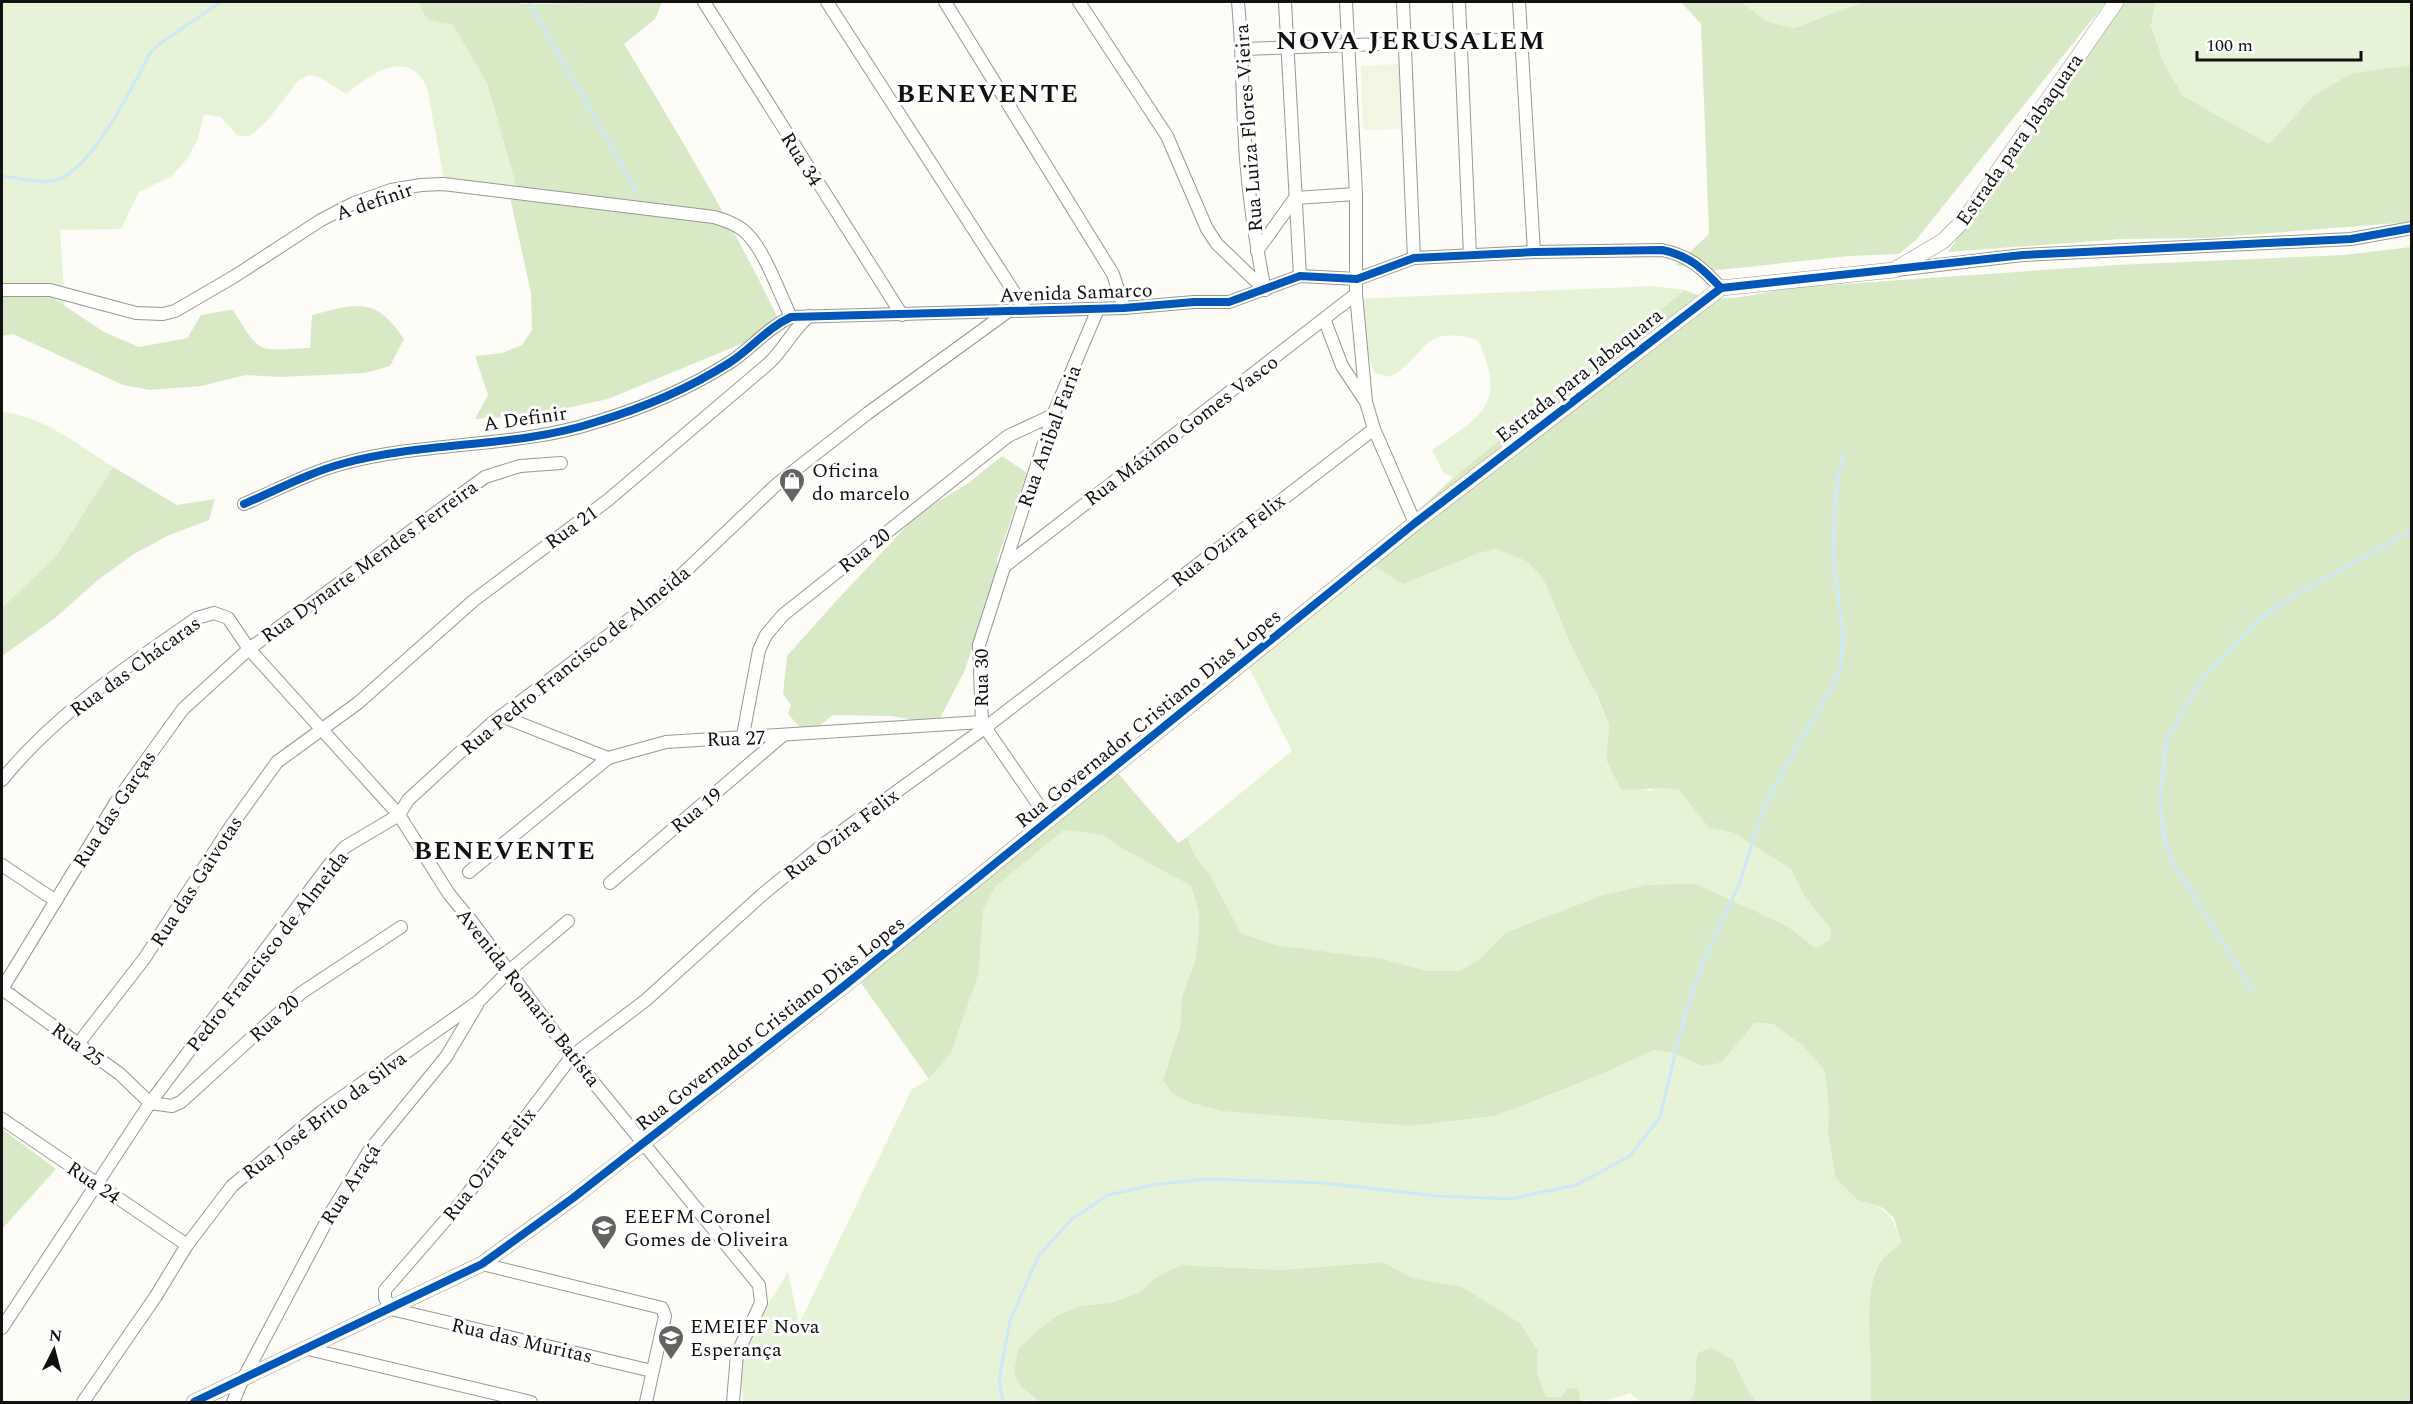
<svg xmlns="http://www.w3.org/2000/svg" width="2413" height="1404" font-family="Spectral,serif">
	<rect width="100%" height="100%" fill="#fdfcf7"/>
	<!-- green -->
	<g fill="#e7f3d7">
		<path d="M2,2H419C426,23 432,21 453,25L487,83L515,182L512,196L444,179L427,87C407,46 370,75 346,94L321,78L309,75L298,81L267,121L249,137L237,135L221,117L204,114L197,141L187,159L172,176L139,192L121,229L60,230L65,306L53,298L2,295Z"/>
		<polygon points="1741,2 1863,2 1794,28 1768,22"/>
		<polygon points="2156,2 2411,2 2411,65 2352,73 2314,95 2269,144 2183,96 2164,63 2151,24"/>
		<path d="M1654,286L1685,290L1453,478L1443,472L1432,450C1481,416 1508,405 1478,340C1419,324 1431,353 1390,377L1374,373L1352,299Z"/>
		<path d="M2,412C45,417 77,444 113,467L57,555L2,608Z"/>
		<polygon points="1496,549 1526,561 1543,578 1569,641 1585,670 1609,725 1606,759 1649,791 1660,786 1680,790 1709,828 1734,833 1791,869 1804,896 1831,929 1831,939 1816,948 1787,926 1600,896 1505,933 1482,957 1460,971 1428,971 1383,959 1276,945 1241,933 1210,875 1195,856 1187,837 1292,751 1244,658 1368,557 1476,554"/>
		<path d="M1064,830L1103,835L1116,845L1191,886L1199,912L1198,939L1195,961L1182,997L1180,1027L1163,1080L1350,1120L1411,1126L1495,1116L1595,1077L1654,1050L1673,1053L1702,1066L1721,1063L1755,1023L1773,1024L1803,1046L1825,1071L1829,1111L1858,1200C1889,1210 1892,1212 1901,1244C1895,1250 1885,1254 1880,1261C1860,1291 1875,1364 1870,1402H1757L1746,1387L1734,1361L1711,1347L1698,1353C1692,1372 1700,1384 1690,1402H1641L1630,1393C1615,1399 1595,1404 1580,1399L1579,1389L1568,1388L1562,1397H1546L1537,1373L1538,1351L1520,1323L1496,1309L1435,1283L1412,1278L1383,1262L1280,1270L1181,1265L1156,1277L1139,1293L1110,1303L1081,1306L1018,1349C1014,1377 1016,1386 1039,1402H743L739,1359L750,1334L788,1272L799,1324L912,1089L929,1079L960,1023L979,972L983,910L995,887Z"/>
	</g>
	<!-- forest -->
	<g fill="#d8eac5">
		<path d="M419,2H516L521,4L662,2L655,19L624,44C680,137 736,229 782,327L608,399L535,415L475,419L488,395L475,356L502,353L522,345L532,330L531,293L511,202L515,182L487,83L453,25C432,21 426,24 419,2Z"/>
		<polygon points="1681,2 1741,2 1768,22 1794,28 1863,2 2106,2 1916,240 1899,254 1849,256 1709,271 1676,265 1709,234 1701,24"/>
		<polygon points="2125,2 2156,2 2151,25 2164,63 2183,96 2269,144 2314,95 2352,73 2411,65 2411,222 2207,238 2121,239 1948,252"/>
		<path d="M2411,247V1402H1870C1875,1363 1859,1293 1881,1261C1885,1254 1895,1250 1901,1243L1894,1218L1883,1208L1858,1200L1836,1178L1828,1134L1829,1111L1825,1071L1803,1046L1773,1024L1755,1023L1721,1063L1702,1066L1673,1053L1654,1050L1595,1077L1495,1116L1411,1126L1222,1111L1189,1102L1172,1093L1163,1080L1180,1027L1182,997L1195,961L1198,939L1199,912L1191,886L1116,845L1103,835L1064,830L995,887L983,910L979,972L951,1053L929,1079L854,973L1110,764L1178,843L1187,837L1195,856L1210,875L1241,933L1276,945L1383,959L1428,971H1460L1482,957L1505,933L1600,896L1648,885L1696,884L1787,926L1816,948L1831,939V929L1804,896L1791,869L1734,833L1709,828L1679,790C1659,786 1641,790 1621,790L1606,759L1609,725L1598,698L1569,641L1543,578L1526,561L1496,549L1476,554L1403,584L1375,566L1368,557L1453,478L1685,290C1716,306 1754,295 1787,288L2116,265L2344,255Z"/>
		<path d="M2,295L53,298L104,332L139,347L183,339L188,337L201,315L229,310H233C262,357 257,350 310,348L312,315C355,304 375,295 404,339L390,366L365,373L281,377L246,375L201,386L150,390L123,385L13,334L2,336Z"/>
		<polygon points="1002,456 1027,473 997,560 997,572 965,670 937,724 891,716 833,715 807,735 788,714 791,705 783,694 787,656 837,600 918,514 967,484"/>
		<polygon points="113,467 177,505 215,499 209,520 167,536 134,554 99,579 54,619 2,656 2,608 57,555"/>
		<polygon points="2,1129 56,1169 2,1229"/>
		<polygon points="1383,1262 1412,1278 1462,1287 1520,1323 1538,1351 1537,1373 1546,1397 1561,1397 1568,1388 1579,1389 1580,1399 1585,1402 1039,1402 1021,1387 1014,1373 1018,1349 1038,1330 1060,1314 1081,1306 1110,1303 1139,1293 1156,1277 1181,1265 1280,1270"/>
		<path d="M1711,1347L1734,1361L1746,1387L1757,1402H1690C1700,1384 1692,1372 1698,1353Z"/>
	</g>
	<!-- pitch -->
	<polygon fill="#f0f6e1" points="1400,64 1402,129 1363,130 1361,66"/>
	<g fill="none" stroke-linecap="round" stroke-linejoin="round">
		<!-- stream -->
		<g stroke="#cde8f7" stroke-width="3">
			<polyline points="529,2 637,192"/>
			<path d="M2,176C19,178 39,184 56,180C92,170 133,86 150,53L162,42L221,2"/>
			<polyline points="2253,991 2173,863 2163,835 2160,799 2166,742 2201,680 2258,620 2283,602 2412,530"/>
			<polyline points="1003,1402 999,1381 1010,1320 1039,1255 1072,1219 1108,1195 1152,1185 1207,1179 1324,1183 1438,1196 1510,1199 1576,1185 1630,1156 1660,1117 1683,1021 1702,964 1740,882 1764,806 1840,671 1843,634 1833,556 1835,502 1843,452"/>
		</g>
		<defs>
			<g id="minor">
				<polyline points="704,2 902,315"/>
				<polyline points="827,2 1025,309"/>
				<polyline points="945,2 1113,274 1124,308"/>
				<polyline points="1079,2 1167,136 1207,229 1217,244 1265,290"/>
				<path d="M1238,2C1242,43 1242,84 1244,125C1246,180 1254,236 1265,290"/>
				<polyline points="1285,2 1300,276"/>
				<polyline points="1346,2 1356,194 1356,294 1366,402"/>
				<polyline points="1403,2 1414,258"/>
				<polyline points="1459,2 1470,255"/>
				<polyline points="1519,2 1534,252"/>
				<polyline points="1243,49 1520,39"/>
				<polyline points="1257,251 1295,198 1356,194"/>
				<polyline points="1896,270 2023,255 2351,239 2412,228"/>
				<path d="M2,290H50L136,313L163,314L175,311L235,276L321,220L354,203L391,190L421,185L443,184L714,217C724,220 734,223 743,230C764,247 779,293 791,317"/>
				<polyline points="1325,321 1342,366 1366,402 1374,429 1415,523"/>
				<path d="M244,504C277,490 310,472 345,463C427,441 517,448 596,422C643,408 688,389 729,363C751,349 767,328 791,317L1124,308L1194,302H1229L1300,276L1357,279L1414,258L1534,252L1662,250C1690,256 1702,268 1721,288"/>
				<polyline points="1005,566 1356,294"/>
				<polyline points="501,716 608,758 666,742 982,722"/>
				<polyline points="982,722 979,645 1053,415 1098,309"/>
				<polyline points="982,723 1049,820"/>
				<polyline points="743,735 759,650 766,635 783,615 1008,436 1053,415"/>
				<path d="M2,780C55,714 128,666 197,618L214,613L228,618L249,649L399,815L449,894L473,923L572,1056L759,1285L761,1303L737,1354L733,1402"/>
				<polyline points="2,865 56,901"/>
				<polyline points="469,872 608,758"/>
				<polyline points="610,883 781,737"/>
				<polyline points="2,989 116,802 183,709 249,649 485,477 520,466 561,463"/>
				<polyline points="2,989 120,1074 150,1103"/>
				<path d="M78,1044L144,959L231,826L277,762L358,703L473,601L608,500L768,364C784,350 792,330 809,316"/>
				<polyline points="150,1103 172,1106 181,1102 301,993 401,927"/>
				<polyline points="2,1119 187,1245"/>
				<polyline points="482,1264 662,1308 665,1316 646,1402"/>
				<polyline points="2,1328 150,1103 329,865 345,847 399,815 408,800 492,723 655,600 777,484 868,413 1010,310"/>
				<polyline points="308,1349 531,1402"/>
				<polyline points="652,1371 391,1309 385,1298 385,1290 463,1200 572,1056 646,1000 763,894 824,844 986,727 1374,429"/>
				<polyline points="83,1402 156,1296 187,1245 232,1186 321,1112 479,1001 509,971 568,921"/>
				<polyline points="233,1402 242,1381 332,1211 369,1151 446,1057 477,1005"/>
			</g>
			<polyline id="tertiary" points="194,1402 482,1264 573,1198 844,986 1415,523 1721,288 1894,270 1943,241 1964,220 2116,2"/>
		</defs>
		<!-- minor casing -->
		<use href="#minor" stroke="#979795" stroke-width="14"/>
		<!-- tertiary casing -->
		<use href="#tertiary" stroke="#979795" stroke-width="16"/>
		<!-- minor -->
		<use href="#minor" stroke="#fffffe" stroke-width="12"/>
		<!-- tertiary -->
		<use href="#tertiary" stroke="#fffffe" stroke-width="15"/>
		<defs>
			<g id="cycleway">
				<path d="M244,504C277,490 310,472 345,463C427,441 517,448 596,422C643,408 688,389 729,363C751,349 767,328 791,317L1124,308L1194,302H1229L1300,276L1357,279L1414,258L1534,252L1662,250C1690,256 1702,268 1721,288"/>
				<polyline points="194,1402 482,1264 573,1198 844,986 1415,523 1721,288 2023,255 2351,239 2412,228"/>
			</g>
		</defs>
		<!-- cycleway casing -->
		<use href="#cycleway" stroke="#fff" stroke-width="11"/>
		<!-- cycleway -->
		<use href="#cycleway" stroke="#0057b8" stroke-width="8"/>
	</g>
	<!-- icons -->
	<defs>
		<symbol id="shop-pin" viewBox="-11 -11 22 30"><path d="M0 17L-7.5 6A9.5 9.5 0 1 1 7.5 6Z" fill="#646362" stroke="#fff"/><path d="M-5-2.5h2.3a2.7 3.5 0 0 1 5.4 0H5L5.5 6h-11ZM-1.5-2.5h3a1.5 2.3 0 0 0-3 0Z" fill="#fff"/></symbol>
		<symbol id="school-pin" viewBox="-11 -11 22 30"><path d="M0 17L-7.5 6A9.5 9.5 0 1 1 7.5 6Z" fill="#646362" stroke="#fff"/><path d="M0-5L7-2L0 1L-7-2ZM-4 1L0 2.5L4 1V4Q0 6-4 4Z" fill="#fff"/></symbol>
	</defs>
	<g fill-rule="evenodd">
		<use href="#shop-pin" x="777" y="466" width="30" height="40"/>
		<use href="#school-pin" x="589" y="1213" width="30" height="40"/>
		<use href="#school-pin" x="656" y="1323" width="30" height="40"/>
	</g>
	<g text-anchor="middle" stroke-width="6" stroke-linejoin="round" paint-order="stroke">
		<!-- street labels -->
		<g font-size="20" fill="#111" stroke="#fff">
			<text transform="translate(1248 128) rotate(-94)" y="7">Rua Luiza Flores Vieira</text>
			<text transform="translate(2019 139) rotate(-55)" y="7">Estrada para Jabaquara</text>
			<text transform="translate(802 159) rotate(58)" y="7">Rua 34</text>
			<text transform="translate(374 201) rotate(-19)" y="7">A definir</text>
			<text transform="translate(1076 292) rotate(-2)" y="7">Avenida Samarco</text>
			<text transform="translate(1579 375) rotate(-38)" y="7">Estrada para Jabaquara</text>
			<text transform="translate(525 418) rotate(-8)" y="7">A Definir</text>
			<text transform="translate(1181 430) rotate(-37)" y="7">Rua Máximo Gomes Vasco</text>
			<text transform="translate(1049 436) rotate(-70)" y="7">Rua Anibal Faria</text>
			<text transform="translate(571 527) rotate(-36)" y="7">Rua 21</text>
			<text transform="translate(1228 540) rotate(-38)" y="7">Rua Ozira Felix</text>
			<text transform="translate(864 550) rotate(-38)" y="7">Rua 20</text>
			<text transform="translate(369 561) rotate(-36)" y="7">Rua Dynarte Mendes Ferreira</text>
			<text transform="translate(575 660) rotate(-39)" y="7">Rua Pedro Francisco de Almeida</text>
			<text transform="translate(135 666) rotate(-36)" y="7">Rua das Chácaras</text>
			<text transform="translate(981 678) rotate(-90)" y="7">Rua 30</text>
			<text transform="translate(1148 718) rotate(-39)" y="7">Rua Governador Cristiano Dias Lopes</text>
			<text transform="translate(736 738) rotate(-2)" y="7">Rua 27</text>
			<text transform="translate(114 809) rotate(-57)" y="7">Rua das Garças</text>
			<text transform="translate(696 810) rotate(-39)" y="7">Rua 19</text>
			<text transform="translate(841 834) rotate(-37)" y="7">Rua Ozira Felix</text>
			<text transform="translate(196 881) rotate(-57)" y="7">Rua das Gaivotas</text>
			<text transform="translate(267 951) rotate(-52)" y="7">Pedro Francisco de Almeida</text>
			<text transform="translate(529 997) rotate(52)" y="7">Avenida Romario Batista</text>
			<text transform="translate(274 1018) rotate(-42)" y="7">Rua 20</text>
			<text transform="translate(770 1023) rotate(-38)" y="7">Rua Governador Cristiano Dias Lopes</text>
			<text transform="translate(78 1044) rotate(36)" y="7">Rua 25</text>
			<text transform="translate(324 1115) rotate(-37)" y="7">Rua José Brito da Silva</text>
			<text transform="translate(489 1164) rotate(-52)" y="7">Rua Ozira Felix</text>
			<text transform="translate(94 1182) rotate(34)" y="7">Rua 24</text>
			<text transform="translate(350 1184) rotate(-57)" y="7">Rua Araçá</text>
			<text transform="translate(522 1340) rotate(13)" y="7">Rua das Muritas</text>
		</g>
		<!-- poi labels -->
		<g font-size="20" fill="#111" stroke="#fff" text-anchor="start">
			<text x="812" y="477">Oficina<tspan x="812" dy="23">do marcelo</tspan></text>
			<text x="624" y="1223">EEEFM Coronel<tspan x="624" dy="23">Gomes de Oliveira</tspan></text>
			<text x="690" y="1333">EMEIEF Nova<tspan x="690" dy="23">Esperança</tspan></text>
		</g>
		<!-- district labels -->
		<g font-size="26" font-weight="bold" letter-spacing="1.5" fill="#111" stroke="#fff">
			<text x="1411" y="49">NOVA JERUSALEM</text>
			<text x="988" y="102">BENEVENTE</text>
			<text x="505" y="859">BENEVENTE</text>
		</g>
	</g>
	<!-- border -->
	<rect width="2413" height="1404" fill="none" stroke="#111111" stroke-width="6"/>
	<!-- north arrow -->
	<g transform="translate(54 1350) rotate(6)" stroke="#ffffff" stroke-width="4.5" paint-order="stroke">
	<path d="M0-4.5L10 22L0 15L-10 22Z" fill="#111111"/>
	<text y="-9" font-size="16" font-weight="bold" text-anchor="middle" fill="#111111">N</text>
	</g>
	<!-- scale -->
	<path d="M2197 51v9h164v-9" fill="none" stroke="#111111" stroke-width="3"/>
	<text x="2206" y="51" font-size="18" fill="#111111" stroke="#ffffff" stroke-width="4.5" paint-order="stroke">100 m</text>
</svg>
